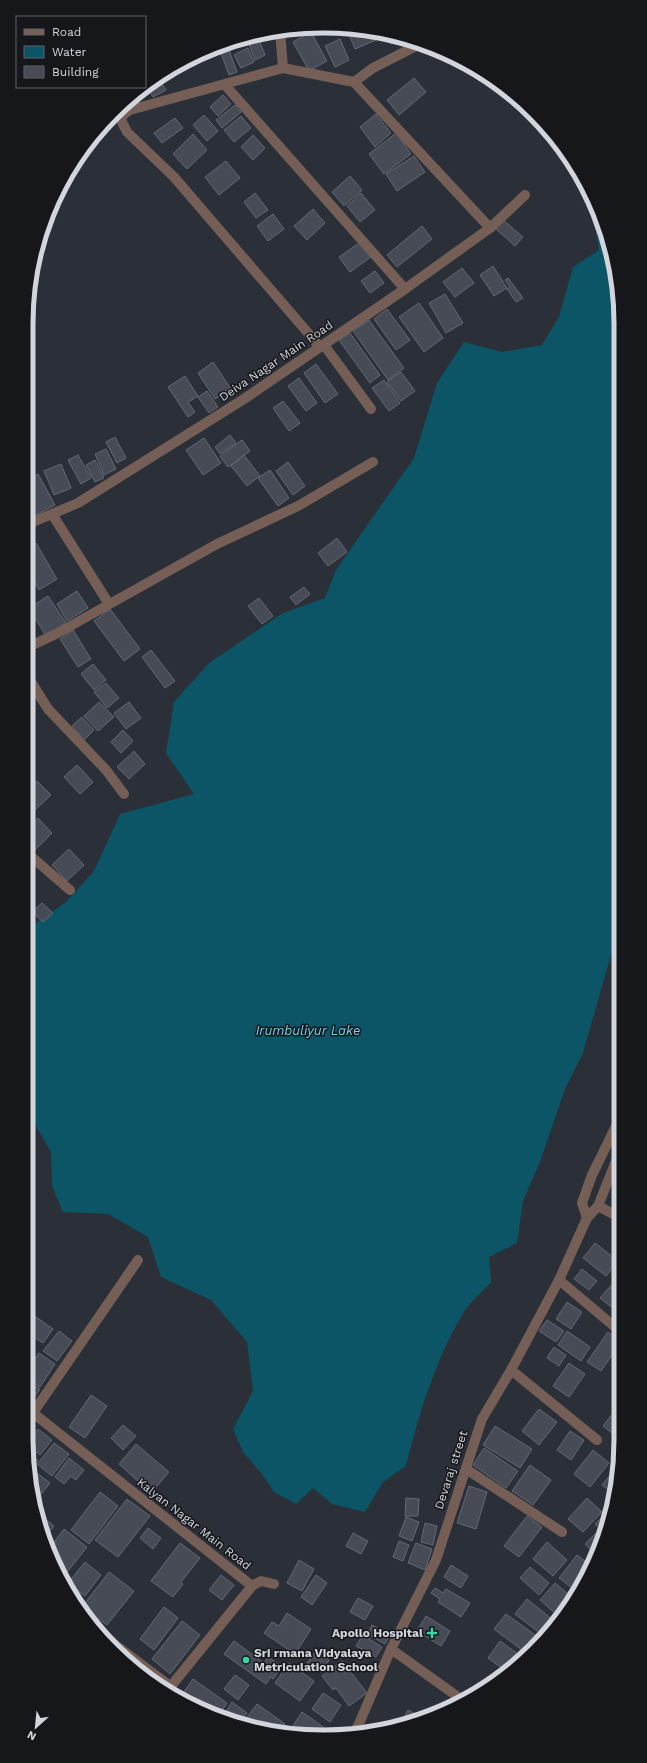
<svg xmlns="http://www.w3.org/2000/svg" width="647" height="1763" font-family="'Work Sans',sans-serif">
	<rect width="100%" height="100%" fill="#2a2f38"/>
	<!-- water -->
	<path fill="#0c5566" d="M588,188L590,192L618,284L620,924L583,1053L565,1089L540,1162L523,1201L517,1243L489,1257L491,1282C481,1293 468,1304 461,1317C434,1363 419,1415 406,1466L383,1482L365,1512L332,1504L313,1488L296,1504L274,1492L262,1474L243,1452L233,1429L253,1391L247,1342L211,1300L161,1277L148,1237L108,1214L63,1212L52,1186L51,1152L26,1109V930L66,902L94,871L120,814L194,794L166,753L174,702L209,663L283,613L325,598L336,570L414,458L437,383L464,342L502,352L542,345L559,317L573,267L599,250Z"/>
	<!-- building -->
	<g fill="#474b56" stroke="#636873">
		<polygon points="365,30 372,31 376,40 355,49 350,37"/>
		<polygon points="311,32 327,61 309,71 293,42"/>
		<polygon points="385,34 400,36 403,37 391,44"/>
		<polygon points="340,39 349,60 335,67 325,46"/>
		<polygon points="259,40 265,55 255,60 249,44"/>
		<polygon points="248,48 254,62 241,68 234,55"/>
		<polygon points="229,50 237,72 229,75 221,53"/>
		<polygon points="203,53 204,58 189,63 188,60"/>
		<polygon points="158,78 166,90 153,97 146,86"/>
		<polygon points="414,78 426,92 399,115 387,100"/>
		<polygon points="490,80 505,93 488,85"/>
		<polygon points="140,91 142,96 130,101 129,99"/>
		<polygon points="223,95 231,104 218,116 210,107"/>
		<polygon points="235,105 241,112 222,128 216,120"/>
		<polygon points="376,114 391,133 375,147 360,127"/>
		<polygon points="204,115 218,131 207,141 193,125"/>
		<polygon points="241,116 251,128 234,142 224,130"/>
		<polygon points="175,118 183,128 162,143 154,133"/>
		<polygon points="396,133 411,154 384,174 369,154"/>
		<polygon points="193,134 207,150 187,169 173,154"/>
		<polygon points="253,135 265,148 253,160 241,147"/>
		<polygon points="414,156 425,172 397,191 386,174"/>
		<polygon points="226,161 240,178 219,195 205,177"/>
		<polygon points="350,176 362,190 344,206 332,192"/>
		<polygon points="255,193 268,210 256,218 244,202"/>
		<polygon points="361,193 375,210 360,222 347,206"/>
		<polygon points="313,209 325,223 307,240 294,226"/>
		<polygon points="273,214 284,229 268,241 257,226"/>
		<polygon points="503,220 523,237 515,246 496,229"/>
		<polygon points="422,226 432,239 397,267 387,255"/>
		<polygon points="362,241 372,256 350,272 339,257"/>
		<polygon points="493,266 507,288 494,296 480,275"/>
		<polygon points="462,268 474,283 455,297 443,282"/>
		<polygon points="375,271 384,283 370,293 361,281"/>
		<polygon points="508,278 523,298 516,302 507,289 510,287 505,280"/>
		<polygon points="445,294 463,323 446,333 429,303"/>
		<polygon points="419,303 443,338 424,352 399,317"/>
		<polygon points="387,309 410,340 396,350 374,319"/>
		<polygon points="369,320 404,368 388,380 353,331"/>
		<polygon points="350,333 380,375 370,383 339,340"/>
		<polygon points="213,362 231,389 215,399 198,373"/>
		<polygon points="316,364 338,394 325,403 304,373"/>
		<polygon points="401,372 415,391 401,401 387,382"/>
		<polygon points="185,376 198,396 188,402 195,412 188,417 168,387"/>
		<polygon points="299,378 317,403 306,411 288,386"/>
		<polygon points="384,380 400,403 389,411 372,388"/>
		<polygon points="207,391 218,407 209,413 198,397"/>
		<polygon points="283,401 300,423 289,431 273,408"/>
		<polygon points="230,435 236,443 220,454 215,447"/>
		<polygon points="115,437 126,458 117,463 106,442"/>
		<polygon points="204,438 221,463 203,475 186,450"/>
		<polygon points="242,440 250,451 228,467 220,456"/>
		<polygon points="106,449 116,469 104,475 95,454"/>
		<polygon points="78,455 91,478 81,484 68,460"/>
		<polygon points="244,455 260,476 247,486 231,466"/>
		<polygon points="95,460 104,478 95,482 86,465"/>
		<polygon points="288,462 305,486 293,495 276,471"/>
		<polygon points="61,464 71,488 54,495 44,471"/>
		<polygon points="270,470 289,498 278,506 258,478"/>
		<polygon points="38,474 55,505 29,519 26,513 26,481"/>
		<polygon points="337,538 347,552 328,566 318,553"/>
		<polygon points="36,543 57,579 39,590 26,567 26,549"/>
		<polygon points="304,587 310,594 296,605 290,597"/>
		<polygon points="77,591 88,608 67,621 57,604"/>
		<polygon points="48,596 66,623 46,636 29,608"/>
		<polygon points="259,598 273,616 262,624 248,606"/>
		<polygon points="110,609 140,649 124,661 94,621"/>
		<polygon points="73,630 91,659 78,667 60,639"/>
		<polygon points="151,650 175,681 165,688 142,657"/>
		<polygon points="93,664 106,680 94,690 81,674"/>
		<polygon points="106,683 119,698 107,708 94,692"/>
		<polygon points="99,702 114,717 98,731 84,716"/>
		<polygon points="129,702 141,718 126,729 114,713"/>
		<polygon points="26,715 34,727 26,733"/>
		<polygon points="82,717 94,730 84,740 72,726"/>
		<polygon points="123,730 133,741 121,753 111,742"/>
		<polygon points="26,740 32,749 26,754"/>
		<polygon points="134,751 145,764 129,779 117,767"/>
		<polygon points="77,765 93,782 80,794 64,777"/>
		<polygon points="37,781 51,795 34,811 26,803 26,791"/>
		<polygon points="26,808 35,817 26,826"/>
		<polygon points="38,818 52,833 31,854 26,850 26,830"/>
		<polygon points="69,849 84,865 67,881 52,865"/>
		<polygon points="42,903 53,913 43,922 32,912"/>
		<polygon points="595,1243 618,1261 606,1276 583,1258"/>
		<polygon points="582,1269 597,1281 589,1290 574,1279"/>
		<polygon points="621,1274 621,1304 615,1310 600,1298"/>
		<polygon points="567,1302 582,1312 571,1329 556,1319"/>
		<polygon points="26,1310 53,1329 43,1343 26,1332"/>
		<polygon points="547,1320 564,1331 556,1342 539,1331"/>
		<polygon points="59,1331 72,1341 57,1361 43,1351"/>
		<polygon points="567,1331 590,1347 581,1361 558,1345"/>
		<polygon points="608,1332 621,1342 601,1371 587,1362"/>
		<polygon points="554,1347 566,1355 559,1366 547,1358"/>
		<polygon points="39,1353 55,1364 40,1387 26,1378 26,1372"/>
		<polygon points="569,1363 585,1374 569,1397 553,1386"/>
		<polygon points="27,1381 40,1389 29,1405 26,1403"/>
		<polygon points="91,1395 107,1406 85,1438 69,1427"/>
		<polygon points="621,1403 621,1440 603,1426"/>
		<polygon points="539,1409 557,1422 539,1445 522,1431"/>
		<polygon points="123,1425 136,1436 123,1450 111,1438"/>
		<polygon points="495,1426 532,1449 520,1468 483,1445"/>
		<polygon points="38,1429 52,1440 40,1455 26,1444"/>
		<polygon points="570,1431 584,1440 571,1460 557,1450"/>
		<polygon points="54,1443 69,1454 52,1476 37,1464"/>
		<polygon points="136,1444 169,1472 151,1493 119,1464"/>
		<polygon points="484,1448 518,1471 506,1488 473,1465"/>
		<polygon points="593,1450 609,1463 590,1487 574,1474"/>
		<polygon points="27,1453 38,1460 29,1471"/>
		<polygon points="69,1458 84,1470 76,1480 71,1476 64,1484 55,1477"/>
		<polygon points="530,1465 551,1480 533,1505 512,1491"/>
		<polygon points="618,1465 614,1494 602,1485"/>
		<polygon points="33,1470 50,1483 38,1498 31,1493 29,1475"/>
		<polygon points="469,1486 487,1492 476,1529 457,1523"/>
		<polygon points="100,1492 118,1506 89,1544 71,1530"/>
		<polygon points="406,1498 419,1499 418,1516 405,1516"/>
		<polygon points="587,1498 602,1512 583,1532 568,1519"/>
		<polygon points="127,1499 150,1516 118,1557 95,1540"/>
		<polygon points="37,1512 54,1526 44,1538 36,1513"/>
		<polygon points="606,1513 611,1517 604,1532 595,1524"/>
		<polygon points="527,1516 542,1527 519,1557 504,1546"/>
		<polygon points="406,1517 419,1522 412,1541 399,1536"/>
		<polygon points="425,1523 437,1526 433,1545 421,1542"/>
		<polygon points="148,1528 161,1538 153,1549 140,1538"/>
		<polygon points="64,1529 87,1547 64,1576 48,1550"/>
		<polygon points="353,1533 368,1541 361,1554 346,1546"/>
		<polygon points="596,1533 601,1538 594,1553 585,1544"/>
		<polygon points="399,1541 409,1545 403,1561 393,1557"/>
		<polygon points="547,1542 567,1560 553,1576 533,1559"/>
		<polygon points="180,1543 200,1558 181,1582 183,1584 173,1597 151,1581"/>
		<polygon points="416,1543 432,1549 425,1570 408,1563"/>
		<polygon points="577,1555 589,1564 577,1592 559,1578"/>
		<polygon points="299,1560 314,1569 302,1591 287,1583"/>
		<polygon points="85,1562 101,1575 85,1596 68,1583"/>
		<polygon points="451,1565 468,1576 461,1588 444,1577"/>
		<polygon points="530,1567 549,1583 539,1595 520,1578"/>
		<polygon points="109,1572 134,1591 107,1625 82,1607"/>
		<polygon points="221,1575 234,1585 222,1600 209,1590"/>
		<polygon points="316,1575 327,1583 312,1605 301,1597"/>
		<polygon points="555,1583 573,1598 558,1616 540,1600"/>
		<polygon points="435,1588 443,1593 446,1589 470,1603 461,1617 438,1602 440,1599 431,1593"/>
		<polygon points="358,1598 373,1606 365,1620 350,1612"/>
		<polygon points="527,1599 553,1620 541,1634 515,1614"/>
		<polygon points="164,1607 178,1618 154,1650 140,1639"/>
		<polygon points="287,1613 311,1629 295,1654 264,1633 272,1622 279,1626"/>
		<polygon points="506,1614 538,1637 526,1653 494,1629"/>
		<polygon points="426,1616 450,1631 441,1646 417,1631"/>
		<polygon points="182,1621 200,1635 170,1674 152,1659"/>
		<polygon points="372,1625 390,1635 385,1644 367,1634"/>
		<polygon points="363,1635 382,1647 376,1657 356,1646"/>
		<polygon points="234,1641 264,1663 268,1657 282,1666 273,1679 271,1677 266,1684 224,1654"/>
		<polygon points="500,1641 522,1657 515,1665 507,1672 488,1658"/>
		<polygon points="316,1651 329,1660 321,1672 307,1663"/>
		<polygon points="342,1661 367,1693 349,1706 336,1688 333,1690 322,1676"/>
		<polygon points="289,1663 314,1681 300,1701 275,1683"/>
		<polygon points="235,1675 249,1685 238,1700 224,1689"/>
		<polygon points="193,1679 227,1703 219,1715 192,1706 179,1699"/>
		<polygon points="323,1693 341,1705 330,1722 312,1709"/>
		<polygon points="232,1702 247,1713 241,1721 223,1716"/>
		<polygon points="257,1704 285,1724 279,1733 255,1725 256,1724 252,1721 250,1724 245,1720"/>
		<polygon points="408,1710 419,1716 418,1719 402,1726 400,1725"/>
		<polygon points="302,1712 332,1733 330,1736 303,1735 292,1727"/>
	</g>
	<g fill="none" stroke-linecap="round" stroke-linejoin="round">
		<!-- street -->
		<g stroke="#745e55" stroke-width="10">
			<polyline points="280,30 283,68 354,82 490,228"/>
			<polyline points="283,68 130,110 123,115 121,120 127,132 174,177 320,347"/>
			<polyline points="354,82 373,68 420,44"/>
			<polyline points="225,85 405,289"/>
			<polyline points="324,345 371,409"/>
			<polyline points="52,514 109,604"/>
			<polyline points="26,525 78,503 244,399 405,289 490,228 525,195"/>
			<polyline points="26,648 56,634 217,544 298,506 373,462"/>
			<polyline points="26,674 48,709 106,770 124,794"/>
			<polyline points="26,852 70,890"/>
			<polyline points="598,1206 621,1218"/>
			<polyline points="587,1218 582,1203 592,1175 620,1118"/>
			<polyline points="559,1280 621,1332"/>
			<polyline points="511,1370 597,1440"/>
			<polyline points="33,1413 252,1586 167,1691"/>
			<polyline points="26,1423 138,1260"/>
			<polyline points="466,1469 562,1532"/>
			<polyline points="252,1586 261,1581 274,1584"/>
			<polyline points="97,1631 170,1686"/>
			<polyline points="391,1649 461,1699"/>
			<polyline points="351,1735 358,1726 391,1649 436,1560 482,1419 511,1370 559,1280 587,1218 598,1206 620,1151"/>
		</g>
	</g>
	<!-- markers -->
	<g fill="#3ad4a5" stroke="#15171b" stroke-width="1.5">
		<path d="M430 1627h4v4h4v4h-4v4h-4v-4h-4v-4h4z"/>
		<circle cx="246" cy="1660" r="4"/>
	</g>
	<g text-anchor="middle" stroke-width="3" stroke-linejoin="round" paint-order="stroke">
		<!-- street labels -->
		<g font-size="12" fill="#d2d5db" stroke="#15171b">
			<text transform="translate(276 361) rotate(-34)" y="4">Deiva Nagar Main Road</text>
			<text transform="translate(451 1470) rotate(-72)" y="4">Devaraj street</text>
			<text transform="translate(194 1524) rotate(38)" y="4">Kalyan Nagar Main Road</text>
		</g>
		<!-- poi labels -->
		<g font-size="12" font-weight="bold" fill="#d2d5db" stroke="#15171b" text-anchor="end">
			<text x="423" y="1637">Apollo Hospital</text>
			<text x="254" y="1657" text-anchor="start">Sri rmana Vidyalaya<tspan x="254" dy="14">Metriculation School</tspan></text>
		</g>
		<!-- water labels -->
		<g font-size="13" font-style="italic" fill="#70d3f0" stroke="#15171b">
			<text x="308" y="1035">Irumbuliyur Lake</text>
		</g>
	</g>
	<!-- crop -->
	<path d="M0 0H647V1763H0ZM323 33H324A290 290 0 0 1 614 323V1440A290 290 0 0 1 324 1730H323A290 290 0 0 1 33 1440V323A290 290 0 0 1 323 33Z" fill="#15171b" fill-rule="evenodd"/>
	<path fill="none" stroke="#d2d5db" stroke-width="5" d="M323 33H324A290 290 0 0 1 614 323V1440A290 290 0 0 1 324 1730H323A290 290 0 0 1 33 1440V323A290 290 0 0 1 323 33Z"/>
	<!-- legend -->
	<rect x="16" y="16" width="130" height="72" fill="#15171b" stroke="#616368"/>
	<rect x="24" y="29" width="20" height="6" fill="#745e55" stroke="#616368"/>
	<text x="52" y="36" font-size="12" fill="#d2d5db">Road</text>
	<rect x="24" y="46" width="20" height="12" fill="#0c5566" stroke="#616368"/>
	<text x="52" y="56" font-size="12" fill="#d2d5db">Water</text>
	<rect x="24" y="66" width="20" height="12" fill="#474b56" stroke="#616368"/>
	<text x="52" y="76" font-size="12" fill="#d2d5db">Building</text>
	<!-- north arrow -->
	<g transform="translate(36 1727) rotate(207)" stroke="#15171b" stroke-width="3" paint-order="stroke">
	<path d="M0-3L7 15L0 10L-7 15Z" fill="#d2d5db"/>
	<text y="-6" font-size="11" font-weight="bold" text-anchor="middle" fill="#d2d5db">N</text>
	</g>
</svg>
